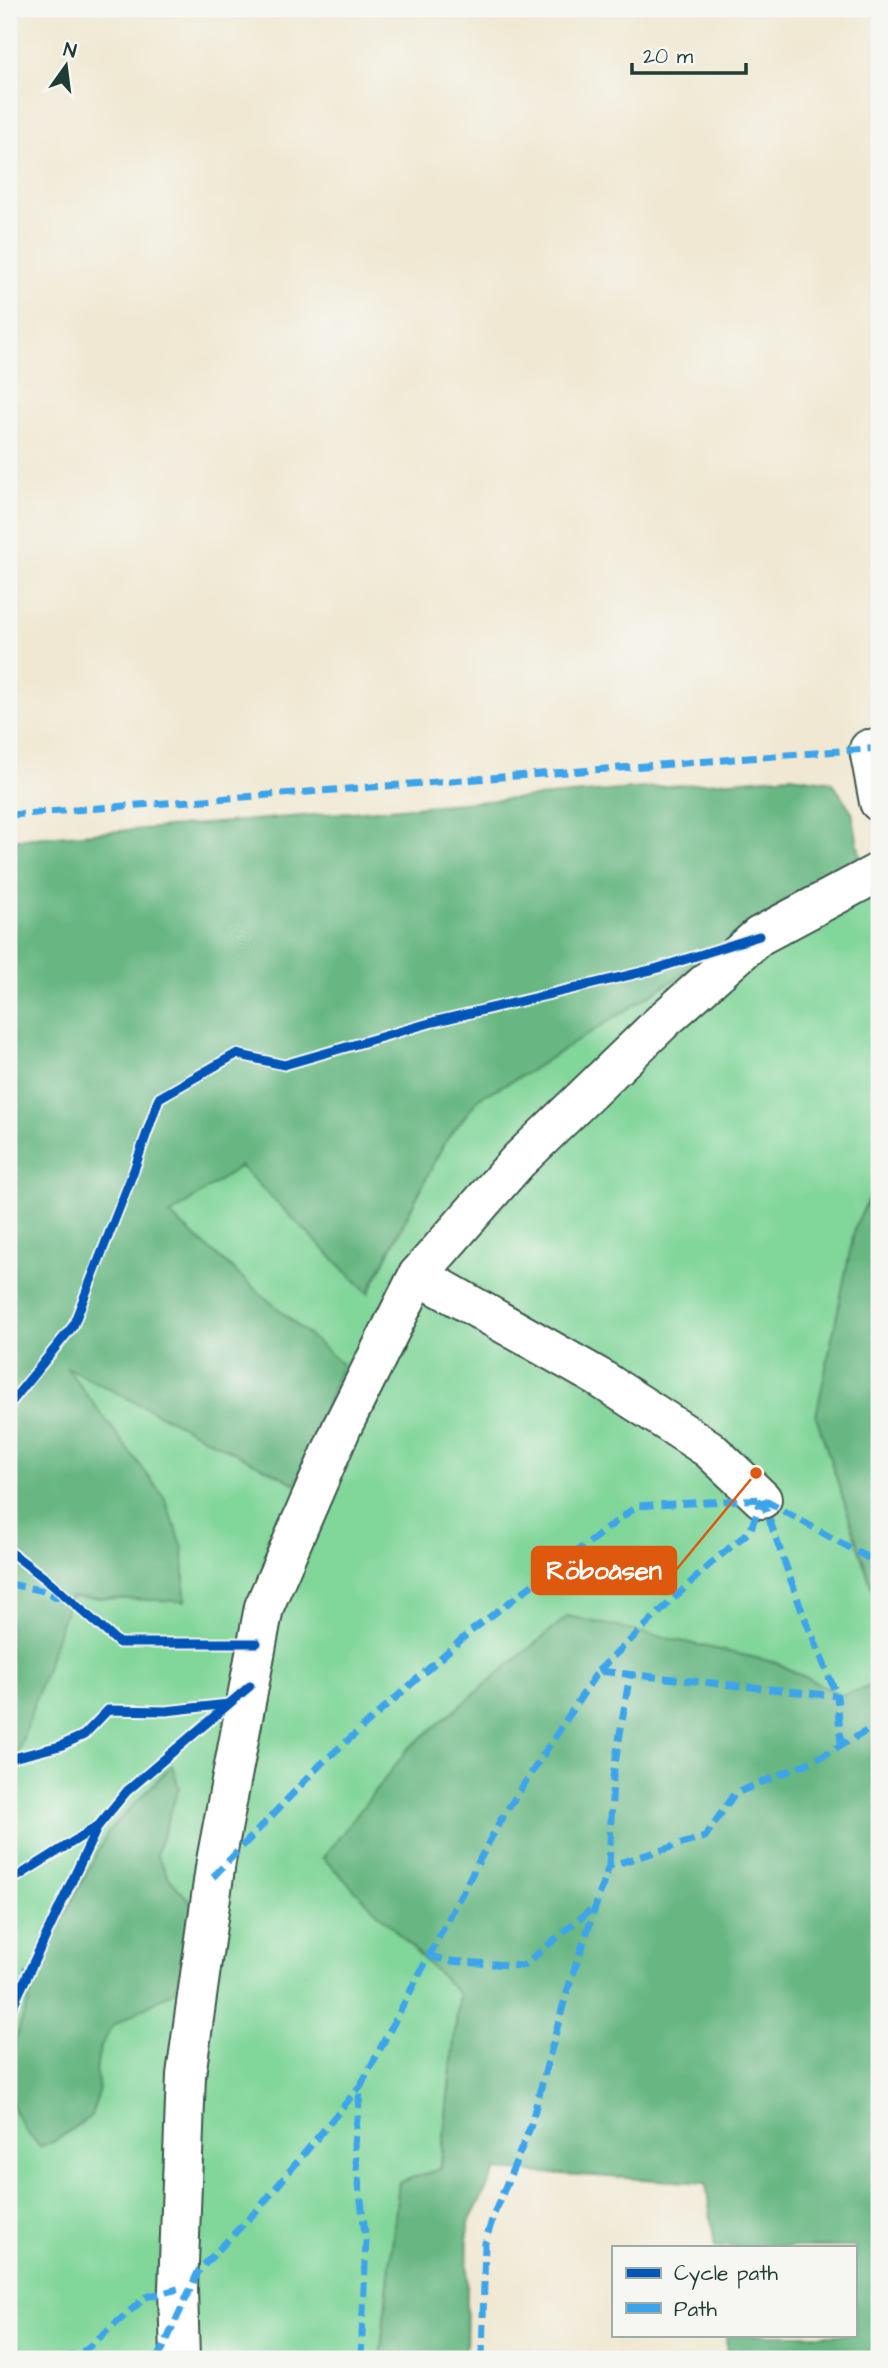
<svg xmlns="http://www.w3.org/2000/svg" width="888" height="2368" font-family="'Architects Daughter',sans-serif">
	<rect width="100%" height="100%" fill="#f6f6f2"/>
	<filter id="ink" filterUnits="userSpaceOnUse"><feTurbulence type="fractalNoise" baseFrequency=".0143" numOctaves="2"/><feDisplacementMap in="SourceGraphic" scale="14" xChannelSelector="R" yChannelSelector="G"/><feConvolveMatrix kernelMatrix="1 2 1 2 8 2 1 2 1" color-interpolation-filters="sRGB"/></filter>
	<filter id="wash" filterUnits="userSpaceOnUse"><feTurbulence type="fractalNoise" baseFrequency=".00686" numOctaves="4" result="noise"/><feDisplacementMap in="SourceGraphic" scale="28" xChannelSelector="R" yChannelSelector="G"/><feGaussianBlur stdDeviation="1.57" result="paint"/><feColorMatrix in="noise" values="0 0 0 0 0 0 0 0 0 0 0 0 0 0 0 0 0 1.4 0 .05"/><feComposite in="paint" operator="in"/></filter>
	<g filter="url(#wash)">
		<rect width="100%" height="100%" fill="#f0e8d2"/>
		<!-- green -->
		<path fill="#81d69a" stroke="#508a67" stroke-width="2" d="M879,857V1178L855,1227L854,1535L879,1609V1684L841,1695L774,1662L408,1749L324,1858L459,1994L440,2169L399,2182L380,2359H9V2091L14,2110L40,2146C73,2137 81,2118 99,2092L96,2070L100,2047L113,2026L131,2013L197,1910L168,1877L156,1855L172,1809L171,1766L108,1832L50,1943L15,2040L9,2078V1779L70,1597L185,1601L164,1497L65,1366L170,1215L240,1166L369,1293L444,1143L480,1097L525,1074L861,861Z"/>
		<!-- forest -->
		<g fill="#68b782" stroke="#447a5b" stroke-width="2">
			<polygon points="791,776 832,782 852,812 861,861 525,1074 480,1097 444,1143 368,1293 240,1166 170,1215 342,1364 296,1484 66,1367 164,1497 183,1548 185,1601 70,1597 9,1779 9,840"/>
			<polygon points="879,1178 879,1609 816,1416 855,1227"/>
			<polygon points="568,1616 774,1662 841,1695 879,1684 879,2359 810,2359 727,2350 726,2335 855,2335 855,2247 715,2247 706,2183 496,2170 468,2224 466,2359 380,2359 399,2182 441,2169 459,1994 323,1858 408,1749"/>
			<polygon points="172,1765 179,1787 156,1854 168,1877 197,1909 185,1968 175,1990 113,2026 100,2047 96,2070 99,2092 91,2116 53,2142 40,2146 27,2133 14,2110 9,2091 15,2040 50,1943 108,1832"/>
		</g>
	</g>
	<g filter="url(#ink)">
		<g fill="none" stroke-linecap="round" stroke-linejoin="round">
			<defs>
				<g id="minor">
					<polyline points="869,749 879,802"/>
					<polyline points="418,1275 598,1377 709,1449 762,1499"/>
					<polyline points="180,2359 178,2289 186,2075 216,1861 264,1607 342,1427 418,1275 518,1161 665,1019 759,936 879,872"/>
				</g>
			</defs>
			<!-- minor casing -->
			<use href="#minor" stroke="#3e574c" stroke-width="42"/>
			<!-- minor -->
			<use href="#minor" stroke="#fff" stroke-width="38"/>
			<!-- quiet -->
			<g stroke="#3da4eb" stroke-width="7" stroke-dasharray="14 7" stroke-linecap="butt">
				<polyline points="9,815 879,748"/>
				<polyline points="762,1499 802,1611 837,1696"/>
				<polyline points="9,1584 40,1590 59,1598"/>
				<polyline points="598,1671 709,1565 750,1531 762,1499"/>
				<polyline points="609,1866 613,1776 630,1674"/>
				<polyline points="213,1877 321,1764 471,1631 637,1506 762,1499 879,1564"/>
				<polyline points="429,1956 449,1961 523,1966 595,1906"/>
				<polyline points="9,1985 26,1969"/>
				<polyline points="62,2359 84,2351 146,2297 178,2289"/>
				<polyline points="158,2359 199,2270 260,2207 361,2085"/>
				<polyline points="361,2359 366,2241 354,2144 361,2085 500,1821 598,1671 837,1696 841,1744"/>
				<polyline points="482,2359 485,2243 494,2214 530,2128 566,1995 609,1866 705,1837 734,1794 815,1760 879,1724"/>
			</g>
			<defs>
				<g id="cycleway">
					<polyline points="9,1405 73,1326 134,1170 159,1098 236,1054 284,1065 433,1022 655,969 759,936"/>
					<polyline points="9,1551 51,1583 119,1643 257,1643"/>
					<polyline points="9,1759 60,1746 84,1735 108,1710 166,1711 228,1704"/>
					<polyline points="9,1879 12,1880 98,1826"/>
					<polyline points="9,2014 98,1826 127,1791 250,1686"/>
				</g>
			</defs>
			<!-- cycleway casing -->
			<use href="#cycleway" stroke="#f6f6f2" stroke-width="13"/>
			<!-- cycleway -->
			<use href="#cycleway" stroke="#0057b8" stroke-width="9"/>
		</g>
	</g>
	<!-- callouts -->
	<path fill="none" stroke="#de580e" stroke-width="2.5" d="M756 1473L676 1570"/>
	<circle fill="#de580e" stroke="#f6f6f2" stroke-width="2.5" cx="756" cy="1473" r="7"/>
	<rect fill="#de580e" stroke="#de580e" stroke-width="2.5" x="532" y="1547" width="144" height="47" rx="7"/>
	<g font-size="26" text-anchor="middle" font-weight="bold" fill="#fff">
		<text x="604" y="1579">Röboåsen</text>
	</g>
	<!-- margin -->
	<rect width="888" height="2368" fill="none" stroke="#f6f6f2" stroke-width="35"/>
	<!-- legend -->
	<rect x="612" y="2246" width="245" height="91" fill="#f6f6f2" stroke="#a0aca6" stroke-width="2"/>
	<rect x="626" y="2268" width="35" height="10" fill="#0057b8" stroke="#a0aca6" stroke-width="2"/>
	<text x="674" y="2280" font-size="21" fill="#1f3d34">Cycle path</text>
	<rect x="626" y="2303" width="35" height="10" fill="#3da4eb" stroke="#a0aca6" stroke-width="2"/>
	<text x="674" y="2316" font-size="21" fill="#1f3d34">Path</text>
	<!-- north arrow -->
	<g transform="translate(66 66) rotate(14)" stroke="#f6f6f2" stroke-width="5" paint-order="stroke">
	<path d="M0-5L12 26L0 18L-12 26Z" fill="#1f3d34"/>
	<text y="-10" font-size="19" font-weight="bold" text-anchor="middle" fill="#1f3d34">N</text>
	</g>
	<!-- scale -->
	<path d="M632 63v10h114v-10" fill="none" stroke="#1f3d34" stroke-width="3.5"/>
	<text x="643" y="63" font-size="21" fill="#1f3d34" stroke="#f6f6f2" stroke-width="5" paint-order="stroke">20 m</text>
</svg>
